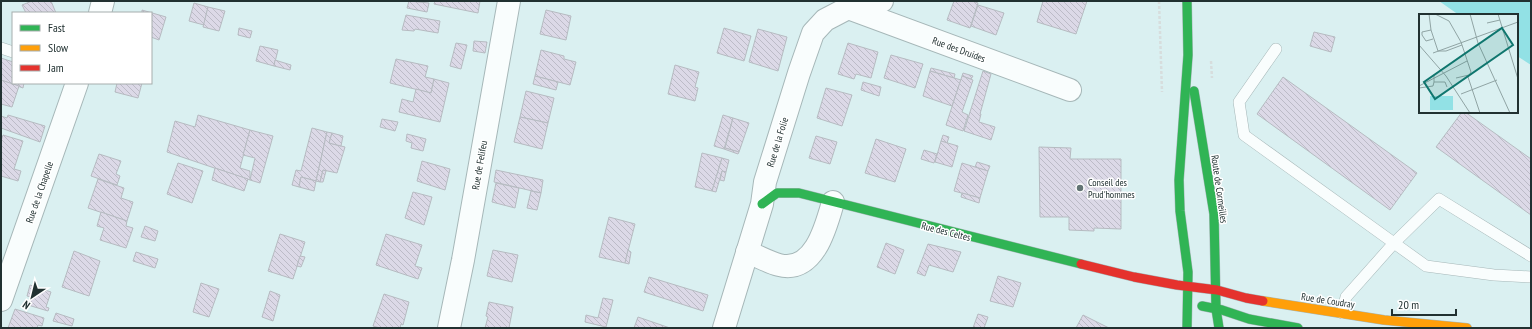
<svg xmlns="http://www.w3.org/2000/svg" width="1532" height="329" font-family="'PT Sans Narrow',sans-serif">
	<defs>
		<pattern id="building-back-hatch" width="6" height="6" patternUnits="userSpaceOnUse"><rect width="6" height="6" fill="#dcd9e7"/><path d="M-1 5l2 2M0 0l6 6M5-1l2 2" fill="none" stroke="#bcbbc7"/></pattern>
	</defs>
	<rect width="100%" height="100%" fill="#daf0f1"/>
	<!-- green -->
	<polygon fill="#92e1e5" points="1439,1 1531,1 1531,65 1517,56 1517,15 1459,15"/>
	<!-- building -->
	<g fill="url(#building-back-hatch)" stroke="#b6bbc1">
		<polygon points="32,1 51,1 56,13 26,13 22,5"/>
		<polygon points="409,1 429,3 427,12 407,8"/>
		<polygon points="435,1 480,1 478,13 434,4"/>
		<polygon points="954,1 972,1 978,3 970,28 947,20"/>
		<polygon points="1043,1 1087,1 1076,34 1037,22"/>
		<polygon points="194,3 208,7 204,25 189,21"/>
		<polygon points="978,5 1004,13 996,35 971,26"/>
		<polygon points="208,7 225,11 219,31 203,27"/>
		<polygon points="142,10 166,17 159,40 151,37 151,13 142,13"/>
		<polygon points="546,10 571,16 566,40 540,34"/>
		<polygon points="406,15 440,21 438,33 415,29 414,31 402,30"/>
		<polygon points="239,28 252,31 250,38 238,35"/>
		<polygon points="724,28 751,36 744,61 717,53"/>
		<polygon points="758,29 787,37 778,71 749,62"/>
		<polygon points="1314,32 1335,37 1331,52 1310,46"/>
		<polygon points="474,41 487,42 485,53 473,51"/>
		<polygon points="456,43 467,45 461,69 450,66"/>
		<polygon points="848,43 878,52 871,78 856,74 854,79 838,74"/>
		<polygon points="260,46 278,50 274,66 256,61"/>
		<polygon points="541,50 564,56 564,59 576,62 570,85 535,76"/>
		<polygon points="891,55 923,64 915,88 884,78"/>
		<polygon points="1,58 13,62 13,83 24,83 23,88 1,80"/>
		<polygon points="396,59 428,66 425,77 434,79 431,93 390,83"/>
		<polygon points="275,60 291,65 290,70 274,66"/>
		<polygon points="675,65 699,72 695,87 698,88 695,101 668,94"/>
		<polygon points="931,68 955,74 954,78 930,71"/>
		<polygon points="930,71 961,80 952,106 923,96"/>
		<polygon points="983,71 991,74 980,114 981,114 979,122 995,127 991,140 964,131"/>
		<polygon points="963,73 973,76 971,79 962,76"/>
		<polygon points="535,76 558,82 556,90 533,84"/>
		<polygon points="962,76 973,80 962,112 968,115 963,131 946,125"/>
		<polygon points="1283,77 1417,173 1390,210 1257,114"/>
		<polygon points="434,79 449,83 440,122 399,112 402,99 413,102 416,89 431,93"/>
		<polygon points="1,80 19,86 12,107 1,104"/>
		<polygon points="863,82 881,87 879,96 861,90"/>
		<polygon points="117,83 142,83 138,98 115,92"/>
		<polygon points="826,88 852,95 842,126 817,118"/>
		<polygon points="526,91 554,98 548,123 520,117"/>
		<polygon points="1462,112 1465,112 1531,159 1531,215 1436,147"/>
		<polygon points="8,115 45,126 40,142 1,128 1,116 7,118"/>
		<polygon points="198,115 250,130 240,168 250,171 250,180 167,152 175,121 195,127"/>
		<polygon points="723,115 733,118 724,149 714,146"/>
		<polygon points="520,117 548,123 542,149 514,142"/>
		<polygon points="733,118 749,123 739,152 725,148"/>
		<polygon points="382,119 398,122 395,131 380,127"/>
		<polygon points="312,128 327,132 316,181 301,177 299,187 292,185 296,170 301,171"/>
		<polygon points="250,130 273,136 260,183 250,180 255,158 243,155"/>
		<polygon points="327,132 332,133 329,143 345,147 337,173 323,170 320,182 316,181"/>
		<polygon points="332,133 343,136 341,146 329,143"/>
		<polygon points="407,134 426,139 423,151 411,148 412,143 406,141"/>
		<polygon points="3,135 23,141 14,169 21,171 18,181 1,176 1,141"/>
		<polygon points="943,135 949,137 947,143 941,141"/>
		<polygon points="816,136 837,142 830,164 809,158"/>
		<polygon points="876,139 906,149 895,182 865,173"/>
		<polygon points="941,141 958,146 952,167 935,162"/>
		<polygon points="1039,147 1071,148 1070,159 1121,159 1121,229 1094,228 1094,231 1069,230 1069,217 1040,217"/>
		<polygon points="725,148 739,152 738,154 724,149"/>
		<polygon points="924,150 937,154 934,163 921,159"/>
		<polygon points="702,153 722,158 712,191 695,187"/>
		<polygon points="99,154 121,161 116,174 120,176 117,185 91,176"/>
		<polygon points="722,158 729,160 726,172 722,171 716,192 712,191"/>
		<polygon points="422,161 450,169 445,190 417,181"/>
		<polygon points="977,162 990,166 988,171 975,167"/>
		<polygon points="178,163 203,171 192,203 167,194"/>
		<polygon points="962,163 988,171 980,198 954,191"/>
		<polygon points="215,168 248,179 244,191 212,180"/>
		<polygon points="323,170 326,171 323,182 320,182"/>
		<polygon points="496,170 543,180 541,193 494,182"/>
		<polygon points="722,171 726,172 724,181 720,180"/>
		<polygon points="301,177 316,181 314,191 299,187"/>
		<polygon points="98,179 124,188 121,198 133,202 127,221 88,208"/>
		<polygon points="496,183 519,188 515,208 492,202"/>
		<polygon points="531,191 541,193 537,210 527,208"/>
		<polygon points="413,192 432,197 424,225 405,218"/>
		<polygon points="962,193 980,198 979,203 961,197"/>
		<polygon points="101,212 127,221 126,226 133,228 126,248 100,240 104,228 97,226"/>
		<polygon points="609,217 635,224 625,263 599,257"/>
		<polygon points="145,226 158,231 155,241 141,237"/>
		<polygon points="280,234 305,242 293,279 268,271"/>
		<polygon points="386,234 422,245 415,266 422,268 418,279 376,265"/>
		<polygon points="886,243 904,250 895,274 877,267"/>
		<polygon points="928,244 961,252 953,272 929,265 925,276 917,273"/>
		<polygon points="493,250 518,255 512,282 487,276"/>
		<polygon points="628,250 631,252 629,264 625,263"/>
		<polygon points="74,251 100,261 89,296 62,287"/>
		<polygon points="136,252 158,259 155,268 133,261"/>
		<polygon points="300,256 305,257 301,267 297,266"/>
		<polygon points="998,276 1021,283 1013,307 990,301"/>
		<polygon points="649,277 708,295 703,311 644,292"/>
		<polygon points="201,283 219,289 209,317 193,312"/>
		<polygon points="30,285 51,292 46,307 49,308 48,311 28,305 31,297 27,296"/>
		<polygon points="270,291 280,295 273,321 262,317"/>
		<polygon points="384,294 409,302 403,325 401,324 400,328 380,328 373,326"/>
		<polygon points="603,298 613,300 606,327 585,322 586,315 598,318"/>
		<polygon points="489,302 513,307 509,328 485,328 488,317 486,316"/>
		<polygon points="15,309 44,318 42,326 38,325 37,328 8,328"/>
		<polygon points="56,313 74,319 72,326 53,321"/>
		<polygon points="978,314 988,317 984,328 973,328"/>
		<polygon points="1083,315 1109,328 1076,328"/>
		<polygon points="638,317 670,328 634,328"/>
	</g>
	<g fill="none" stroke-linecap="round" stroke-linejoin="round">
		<defs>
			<g id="lane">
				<polyline points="1,48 13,52"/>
				<polyline points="1276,49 1239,102 1244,135 1394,243 1346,297 1342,313"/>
				<polyline points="1531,256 1439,199 1394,243 1426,266 1494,275 1531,277"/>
			</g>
			<g id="street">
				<polyline points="848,8 1070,90"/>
				<polyline points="100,13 103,1"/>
				<path d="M747,252C758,256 768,262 779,265C814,274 826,227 833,202"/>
				<polyline points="1,300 77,83"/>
				<polyline points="449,328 463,260 509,1"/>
				<polyline points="724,328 762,204 765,182 799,73 813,33 825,20 848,8 882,1"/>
			</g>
			<g id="fast">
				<polyline points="1187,1 1188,55 1179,180 1180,211 1188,272 1187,328"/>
				<polyline points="1194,91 1214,214 1216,309 1219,328"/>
				<polyline points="762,204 777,193 799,193 1081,264"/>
				<polyline points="1202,306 1222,310 1249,319 1298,328"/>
			</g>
			<polyline id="slow" points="1263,301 1384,320 1467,328"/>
			<polyline id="jam" points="1081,264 1134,277 1177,285 1217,290 1246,298 1263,301"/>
		</defs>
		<!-- lane casing -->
		<use href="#lane" stroke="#a6b7b8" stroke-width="12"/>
		<!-- street casing -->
		<use href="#street" stroke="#a6b7b8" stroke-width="24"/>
		<!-- fast casing -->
		<use href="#fast" stroke="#a6b7b8" stroke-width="10"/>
		<!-- slow casing -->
		<use href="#slow" stroke="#a6b7b8" stroke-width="10"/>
		<!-- jam casing -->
		<use href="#jam" stroke="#a6b7b8" stroke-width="10"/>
		<!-- path -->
		<g stroke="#d7dddd" stroke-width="2.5" stroke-dasharray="3 2" stroke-linecap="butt">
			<polyline points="1159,1 1162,92"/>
			<polyline points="1211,61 1212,78"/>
		</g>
		<!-- lane -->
		<use href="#lane" stroke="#f9fdfd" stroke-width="11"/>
		<!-- street -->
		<use href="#street" stroke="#f9fdfd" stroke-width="22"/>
		<!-- fast -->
		<use href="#fast" stroke="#30b455" stroke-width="9"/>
		<!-- slow -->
		<use href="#slow" stroke="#ff9f0a" stroke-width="9"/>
		<!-- jam -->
		<use href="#jam" stroke="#e5322d" stroke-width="9"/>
	</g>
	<!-- markers -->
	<circle fill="#627474" stroke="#fff" stroke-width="1.5" cx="1080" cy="188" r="4"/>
	<g text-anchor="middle" stroke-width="3" stroke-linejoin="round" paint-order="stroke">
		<!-- street labels -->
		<g font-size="10" fill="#213131" stroke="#fff">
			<text transform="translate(959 49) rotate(20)" y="4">Rue des Druides</text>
			<text transform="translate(777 142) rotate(-73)" y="4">Rue de la Folie</text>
			<text transform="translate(479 165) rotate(-80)" y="4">Rue de Felifeu</text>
			<text transform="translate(1220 189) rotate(82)" y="4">Route de Cormeilles</text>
			<text transform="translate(39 192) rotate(-71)" y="4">Rue de la Chapelle</text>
			<text transform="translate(946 231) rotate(14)" y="4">Rue des Celtes</text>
			<text transform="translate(1328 300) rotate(9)" y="4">Rue de Coudray</text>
		</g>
		<!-- poi labels -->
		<g font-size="10" fill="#213131" stroke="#fff" text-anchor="start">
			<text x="1088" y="186">Conseil des<tspan x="1088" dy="12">Prud'hommes</tspan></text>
		</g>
	</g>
	<!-- overview -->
	<g transform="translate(1419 14)">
		<rect width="99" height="99" fill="#daf0f1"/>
		<path d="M11,82H34V96H11Z" fill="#92e1e5"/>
		<path fill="none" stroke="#90a4a4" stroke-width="1" d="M10,0L12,16L19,37H27L43,31M16,0L30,7L42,28L52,58L49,63L61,99M51,0L59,29L91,99M79,0L99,65M68,9L81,6M12,16L3,18V21L7,27L14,25M0,31L27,62L51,99M14,39L99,8M15,62V68H26L28,73M37,64L50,61M0,72L48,47M0,74L14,72L15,68M42,80L78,66"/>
		<path fill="#0f766e" fill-opacity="0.15" stroke="#0f766e" stroke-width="2" d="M83,14L94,31L16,85L5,68Z"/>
		<rect width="99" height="99" fill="none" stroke="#213131" stroke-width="2"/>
	</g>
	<!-- border -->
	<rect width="1532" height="329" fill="none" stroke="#213131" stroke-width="4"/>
	<!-- legend -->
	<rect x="12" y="12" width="140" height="72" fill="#ffffff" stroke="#a6adad"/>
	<rect x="20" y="25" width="20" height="6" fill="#30b455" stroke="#a6adad"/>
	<text x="48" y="32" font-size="12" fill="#213131">Fast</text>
	<rect x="20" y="45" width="20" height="6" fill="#ff9f0a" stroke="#a6adad"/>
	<text x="48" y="52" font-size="12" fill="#213131">Slow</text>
	<rect x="20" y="65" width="20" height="6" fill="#e5322d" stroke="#a6adad"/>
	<text x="48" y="72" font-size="12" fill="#213131">Jam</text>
	<!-- north arrow -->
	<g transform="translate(32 297) rotate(215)" stroke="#ffffff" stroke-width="3" paint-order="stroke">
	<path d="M0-3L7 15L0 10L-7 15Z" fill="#213131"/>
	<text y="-6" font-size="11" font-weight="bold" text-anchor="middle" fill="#213131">N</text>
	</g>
	<!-- scale -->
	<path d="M1392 309v6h64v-6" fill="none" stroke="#213131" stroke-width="2"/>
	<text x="1398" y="309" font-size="12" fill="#213131" stroke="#ffffff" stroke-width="3" paint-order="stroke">20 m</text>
</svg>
